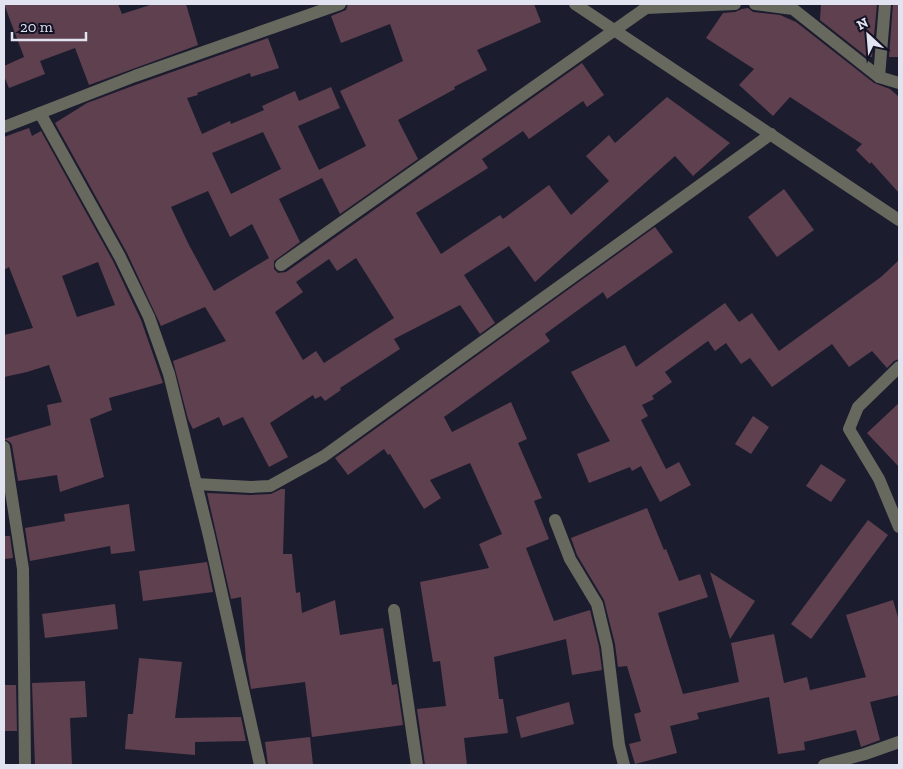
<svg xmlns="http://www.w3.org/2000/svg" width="903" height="769" font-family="'Zilla Slab',serif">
	<rect width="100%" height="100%" fill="#1c1c2f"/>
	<!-- building -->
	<g fill="#5f404f" fill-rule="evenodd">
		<polygon points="4,4 118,4 122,14 153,4 186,4 198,45 89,85 75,48 40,61 45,74 9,88 4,76 4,66 24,57"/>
		<path d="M348,4H534L541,22L477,50L487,70L454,87L455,89L398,120L418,159L340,214L322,178L279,199L300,242L274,261V269L278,273L286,272L582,63L604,95L587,107L583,101L529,139L523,131L482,159L488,168L416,213L441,254L500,215L503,219L549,185L571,215L609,181L586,156L609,135L615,143L667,97L730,143L693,176L675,156L535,282L509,246L464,275L495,323L480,334L460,305L394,339L400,349L340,388L341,390L325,401L321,396L315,399L313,395L270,423L288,457L269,467L243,417L223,426L219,417L193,429L188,419L173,361L226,341L205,307L161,326L127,253L55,123L87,103L138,84L268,38L279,68L251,77L250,73L197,93L198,95L187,98L202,134L230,121L231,124L264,110L262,106L295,91L299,101L331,87L340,108L298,126L319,170L366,146L340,91L403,61L390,24L341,43L331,16L346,10ZM263,132L281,169L231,194L212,153ZM208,191L230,237L252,224L269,258L214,291L189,245L171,207ZM356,258L394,318L324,363L316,351L303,360L275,312L303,292L296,282L329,259L337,271Z"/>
		<polygon points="821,4 877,4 872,57 867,57 820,20"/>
		<polygon points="893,4 899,4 899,57 889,57"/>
		<polygon points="748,8 753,12 780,15 796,22 874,83 890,89 899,97 899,193 871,162 870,164 856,150 862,144 790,97 773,116 739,85 754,69 706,38 723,13 735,12 742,9"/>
		<path d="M29,128L32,136L41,131L113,261L141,320L163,383L109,398L112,410L90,419L104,477L60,492L57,475L18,481L12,445L10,442L4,439L51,425L47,405L62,402L49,365L27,372L4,377V335L33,328L9,267L4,270V137ZM98,262L115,305L77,317L62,276Z"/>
		<polygon points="784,189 814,230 777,257 748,217"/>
		<polygon points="655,227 673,252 607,299 603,292 545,334 550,341 444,417 452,432 511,402 527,439 518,443 542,498 534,501 549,539 526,548 554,621 590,610 599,647 602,670 572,675 566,639 494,657 499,699 503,699 508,733 464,738 467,765 425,765 417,709 446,706 440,661 433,662 420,582 489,568 479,544 502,534 470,463 430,480 441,498 424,509 390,454 388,455 384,449 348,475 335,458"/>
		<polygon points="899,260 899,359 894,361 887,368 872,351 849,367 832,344 772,387 750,358 741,364 726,343 715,351 708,341 665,372 672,382 652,396 654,399 642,405 648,416 641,420 666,469 679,462 691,485 660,502 641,466 632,471 630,467 589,483 577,454 610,441 571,372 625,345 636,367 725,303 739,322 752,313 779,351 881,277"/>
		<polygon points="899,403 899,467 867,433"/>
		<polygon points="753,416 769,427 751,454 735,444"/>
		<polygon points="821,464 846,480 831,502 806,486"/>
		<polygon points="281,489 285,489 283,554 292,554 296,593 300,592 302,613 335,600 340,635 383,628 392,685 397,684 403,725 312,737 305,682 251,689 246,660 241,597 231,599 207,493 251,495 271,494"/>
		<polygon points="129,504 135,551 111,554 110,546 30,561 25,528 65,521 64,514"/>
		<polygon points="647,508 664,550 666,549 679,581 700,574 708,597 658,613 683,694 739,682 731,643 774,634 784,683 807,677 810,690 866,677 846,615 893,600 899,621 899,695 870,702 880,740 861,747 856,730 804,742 805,750 778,754 769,697 697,713 699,719 670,726 677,753 635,764 629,744 641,741 634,714 641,712 627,666 618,667 615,644 604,600 577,555 571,538"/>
		<polygon points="868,520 888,535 811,639 791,624"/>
		<polygon points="4,536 10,536 13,558 4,559"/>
		<polygon points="207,562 213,592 143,601 139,571"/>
		<polygon points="710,572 755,601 730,639"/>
		<polygon points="115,604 118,629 45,638 42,614"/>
		<polygon points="139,658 182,662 175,718 241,717 246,741 195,742 195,755 125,749 128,714 133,714"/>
		<polygon points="85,681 87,717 70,718 72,765 35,765 32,683"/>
		<polygon points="4,685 16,685 17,731 4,731"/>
		<polygon points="569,702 574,724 521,738 516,717"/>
		<polygon points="310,737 313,765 268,765 265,742"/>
	</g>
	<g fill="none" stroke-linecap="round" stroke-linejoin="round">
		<!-- minor -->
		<g stroke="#67685e" stroke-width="12">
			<polyline points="575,4 899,220"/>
			<polyline points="755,4 793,9 879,77 899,83"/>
			<polyline points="879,77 885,4"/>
			<polyline points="40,113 120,257 149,317 169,374 209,536 260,765"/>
			<polyline points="4,127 135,76 340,4"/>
			<polyline points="281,265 646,8 735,4"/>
			<polyline points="899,367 858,407 849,429 879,479 899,527"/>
			<polyline points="4,447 23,569 25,765"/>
			<polyline points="196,484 251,487 270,486 324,456 771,134"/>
			<polyline points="555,520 570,559 597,604 607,646 619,745 624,765"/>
			<polyline points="394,610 417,765"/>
			<polyline points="824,765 865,754 899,742"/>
		</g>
	</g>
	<!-- border -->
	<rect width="903" height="769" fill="none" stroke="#e2e3f0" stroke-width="10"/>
	<!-- north arrow -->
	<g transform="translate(868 35) rotate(334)" stroke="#131225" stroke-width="4" paint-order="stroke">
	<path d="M0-4L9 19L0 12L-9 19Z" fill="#e2e3f0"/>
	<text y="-8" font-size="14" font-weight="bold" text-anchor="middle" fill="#e2e3f0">N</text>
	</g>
	<!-- scale -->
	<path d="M12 32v8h74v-8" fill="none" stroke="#e2e3f0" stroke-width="2.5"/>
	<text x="20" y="32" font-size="15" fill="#e2e3f0" stroke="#131225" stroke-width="4" paint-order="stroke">20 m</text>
</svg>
